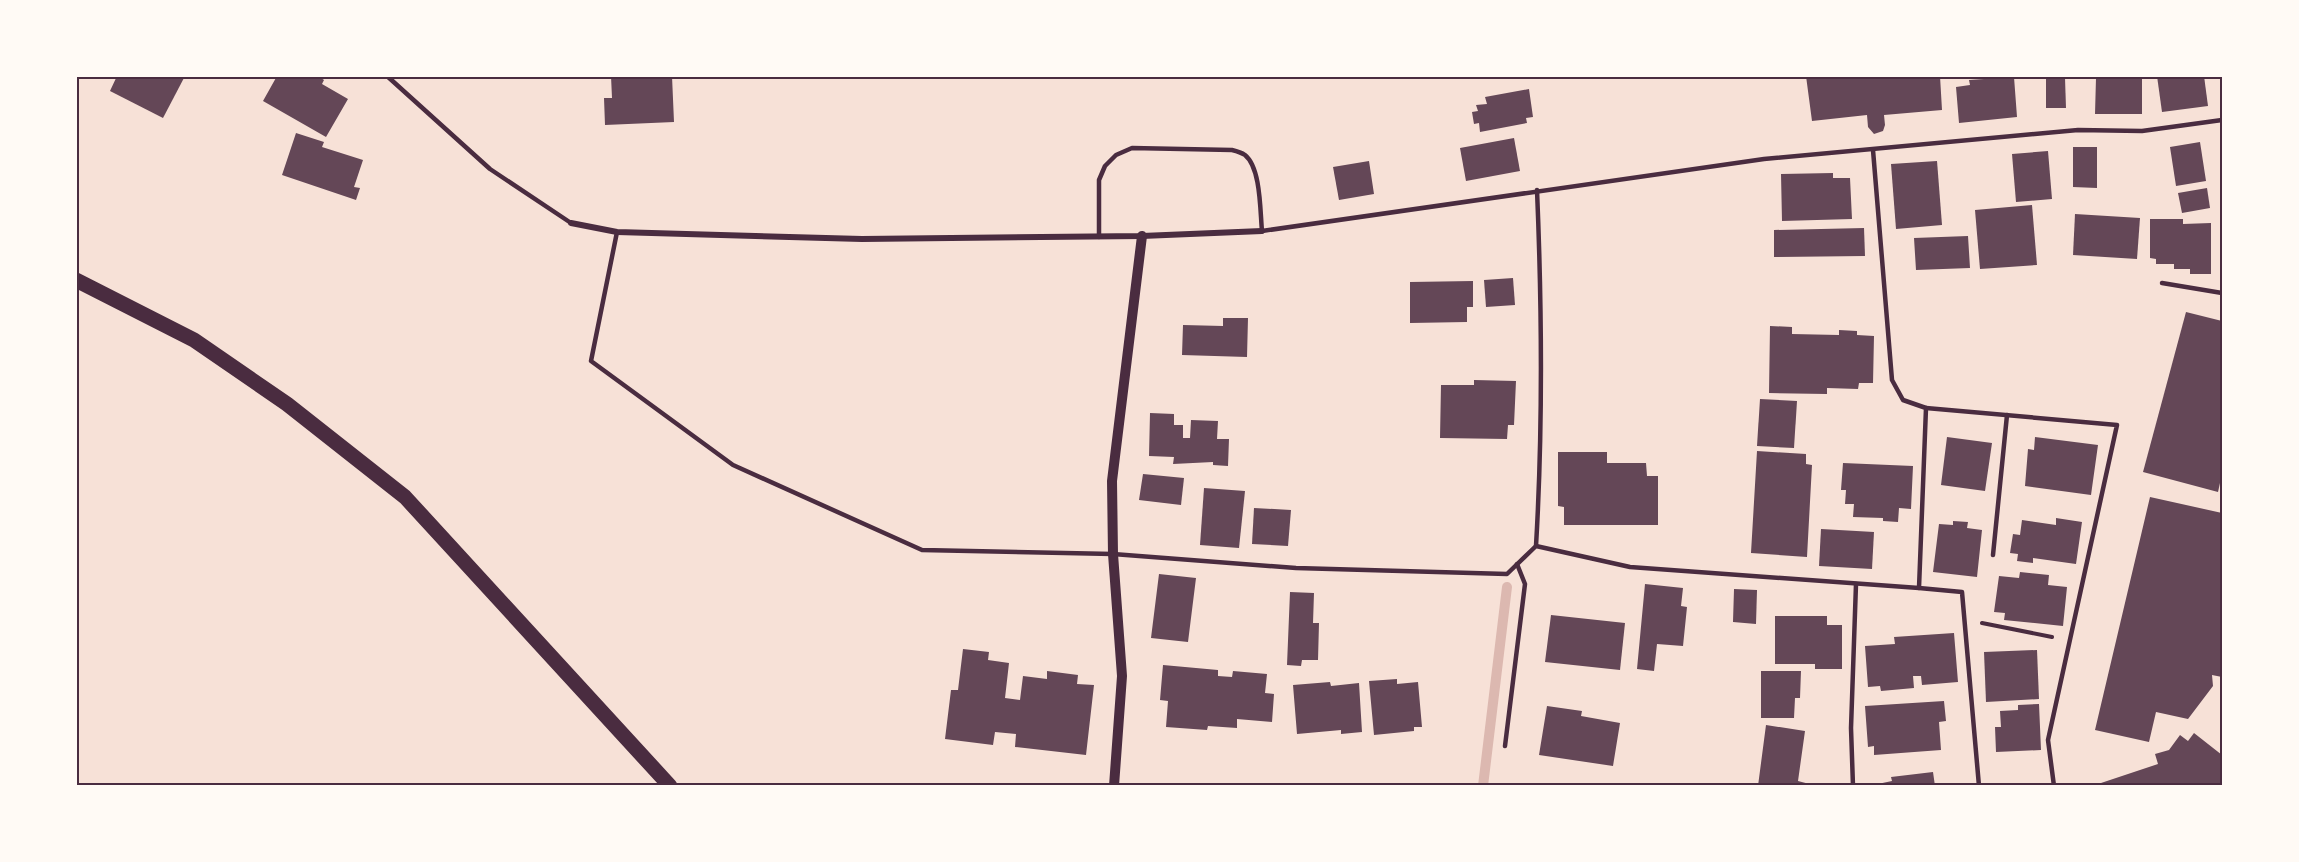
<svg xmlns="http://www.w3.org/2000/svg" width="2299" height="862" font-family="'Exo 2',sans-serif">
	<rect width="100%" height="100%" fill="#f7e1d7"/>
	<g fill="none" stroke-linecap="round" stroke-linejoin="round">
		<!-- stream -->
		<polyline stroke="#dcb8b0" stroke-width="10" points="1483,786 1507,587"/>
	</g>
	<!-- building -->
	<g fill="#644757">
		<polygon points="117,76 185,76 163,118 110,91"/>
		<polygon points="277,76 318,76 324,80 322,84 348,99 326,137 263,101"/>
		<polygon points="611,76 672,76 674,122 605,125 604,98 612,98"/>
		<polygon points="1806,76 1940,76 1942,110 1884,115 1885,125 1883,131 1874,134 1868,127 1867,115 1812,121"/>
		<polygon points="2106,76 2142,76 2142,114 2095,114 2096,78 2106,78"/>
		<polygon points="2157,76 2204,76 2208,106 2162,112"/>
		<polygon points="2014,77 2017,117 1959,123 1956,87 1970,85 1969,80"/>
		<polygon points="2046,78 2065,78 2066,108 2046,108"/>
		<polygon points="1529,89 1533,117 1526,118 1527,123 1480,132 1479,123 1474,124 1472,112 1478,111 1476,105 1487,104 1485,97"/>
		<polygon points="296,133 324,142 322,147 363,160 354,187 360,188 356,200 282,175"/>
		<polygon points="1514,138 1520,171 1466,181 1460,148"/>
		<polygon points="2200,142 2206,181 2176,186 2170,147"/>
		<polygon points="2073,147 2097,147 2097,188 2073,187"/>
		<polygon points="2048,151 2052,199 2016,202 2012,154"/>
		<polygon points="1369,161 1374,194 1339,200 1333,167"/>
		<polygon points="1937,161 1942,225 1896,229 1891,164"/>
		<polygon points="1833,173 1833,178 1850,178 1852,219 1782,221 1781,174"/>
		<polygon points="2207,188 2210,208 2182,213 2178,193"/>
		<polygon points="2032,205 2037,265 1980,269 1975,210"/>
		<polygon points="2075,214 2140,218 2137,259 2073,255"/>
		<polygon points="2150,219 2183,219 2183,224 2211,223 2211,274 2190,274 2190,269 2174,269 2174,264 2156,264 2156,259 2150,258"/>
		<polygon points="1864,228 1865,256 1774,257 1774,230"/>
		<polygon points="1968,236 1970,268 1916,270 1914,238"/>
		<polygon points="1513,278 1515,305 1486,307 1484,280"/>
		<polygon points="1473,281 1473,307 1467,307 1467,322 1410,323 1410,282"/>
		<polygon points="2186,312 2222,321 2222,474 2218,492 2143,472"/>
		<polygon points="1223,318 1248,318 1247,357 1182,355 1183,325 1223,326"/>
		<polygon points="1770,326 1792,327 1792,334 1839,335 1839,330 1857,331 1857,335 1874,336 1873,383 1859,383 1858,389 1827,388 1827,394 1769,393"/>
		<polygon points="1474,380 1516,381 1514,425 1508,425 1507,439 1440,438 1441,385 1474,385"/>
		<polygon points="1760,399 1797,401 1794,448 1757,446"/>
		<polygon points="1150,413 1174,414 1174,425 1183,425 1183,438 1190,438 1191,420 1218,421 1217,439 1229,439 1228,466 1213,465 1213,462 1173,464 1174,457 1149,456"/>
		<polygon points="1947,437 1992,443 1985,491 1941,485"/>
		<polygon points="2035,437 2098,445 2091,495 2025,486 2028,449 2034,450"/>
		<polygon points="1757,451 1806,454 1806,464 1812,465 1807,557 1751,553"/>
		<polygon points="1558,452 1607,452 1607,463 1646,463 1647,476 1658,476 1658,525 1564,525 1564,507 1558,506"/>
		<polygon points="1843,463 1913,466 1911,509 1899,508 1898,522 1883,521 1883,518 1853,517 1854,504 1845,504 1846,490 1841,490"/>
		<polygon points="1143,474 1184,478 1181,505 1139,500"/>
		<polygon points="1204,488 1245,491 1239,548 1200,545"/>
		<polygon points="2150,497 2222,513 2222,677 2212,675 2213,686 2188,719 2156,712 2149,742 2095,730"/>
		<polygon points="1254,508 1291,510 1288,546 1252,544"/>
		<polygon points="2056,518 2082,522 2076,564 2033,558 2033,563 2017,561 2018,554 2010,553 2013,534 2020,535 2022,520 2056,525"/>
		<polygon points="1953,521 1968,522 1967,528 1982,530 1977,577 1933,572 1939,524 1953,525"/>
		<polygon points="1821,529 1874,532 1872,569 1819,566"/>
		<polygon points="2020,572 2049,575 2048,585 2067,587 2063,626 2004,620 2005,613 1994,612 1999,576 2019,578"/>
		<polygon points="1159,574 1196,578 1188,642 1151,638"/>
		<polygon points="1645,584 1683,588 1681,606 1687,607 1683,646 1657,644 1654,671 1637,669"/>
		<polygon points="1734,589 1757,590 1756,624 1733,622"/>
		<polygon points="1290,592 1314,593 1313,623 1319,623 1318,660 1302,660 1301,666 1287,665"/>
		<polygon points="1551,615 1625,623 1620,670 1545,662"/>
		<polygon points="1775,616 1827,616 1827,625 1842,625 1842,669 1815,669 1815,664 1775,664"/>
		<polygon points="1954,633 1958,682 1922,685 1921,676 1913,676 1914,688 1881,691 1880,686 1868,687 1865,646 1895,644 1894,637"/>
		<polygon points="963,649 989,652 988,660 1009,663 1005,698 1020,700 1023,676 1047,679 1047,671 1078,675 1077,684 1094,685 1086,755 1015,747 1016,734 995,732 993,745 945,739 951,690 958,690"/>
		<polygon points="2037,650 2039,699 1986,702 1984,652"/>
		<polygon points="1163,665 1218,670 1218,676 1232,677 1233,671 1267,674 1265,693 1274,694 1272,722 1237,719 1237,728 1208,726 1207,730 1166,727 1168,701 1160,700"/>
		<polygon points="1761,671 1801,671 1800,698 1795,698 1794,718 1761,718"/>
		<polygon points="1397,679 1397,684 1418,682 1422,727 1414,727 1414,731 1374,735 1369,681"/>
		<polygon points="1330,682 1331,686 1359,683 1362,732 1341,734 1341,730 1297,734 1293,685"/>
		<polygon points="1944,701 1946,721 1939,722 1941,750 1874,755 1874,746 1868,747 1865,706"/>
		<polygon points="2039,704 2041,750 1996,752 1995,727 2001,727 2000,711 2018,710 2018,705"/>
		<polygon points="1547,706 1582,711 1581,716 1620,723 1613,766 1539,755"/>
		<polygon points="1766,725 1805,731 1798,781 1817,786 1758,786"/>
		<polygon points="2194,733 2222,755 2222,786 2092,786 2158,764 2155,754 2169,750 2180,735 2188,741"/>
		<polygon points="1933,772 1935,786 1868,786 1892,781 1891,777"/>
	</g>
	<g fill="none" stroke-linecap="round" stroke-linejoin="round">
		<!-- path -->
		<polyline stroke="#4a2c40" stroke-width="4" points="1982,623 2052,637"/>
		<!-- service -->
		<g stroke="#4a2c40" stroke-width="4.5">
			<polyline points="387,76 490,169 571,223"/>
			<polyline points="617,232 591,361 733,465 922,550 1113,554 1296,568 1507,574 1536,546 1630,567 1919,588 1926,408 1903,400 1892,380 1873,150"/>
			<path d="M1099,237V180L1105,166L1116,155L1132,148L1232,150C1236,151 1242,153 1245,155C1261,168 1260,211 1262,231L1764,159L2078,130L2142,131L2222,120"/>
			<polyline points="2162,283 2222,293"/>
			<polyline points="1926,408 2117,425 2048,740 2054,786"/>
			<path d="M1536,546C1543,427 1542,309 1537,190"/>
			<polyline points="1993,555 2007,415"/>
			<polyline points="1919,588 1962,592 1979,786"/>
			<polyline points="1505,746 1525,584 1517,564"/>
			<polyline points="1853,786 1851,728 1856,584"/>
		</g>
		<!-- minor -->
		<polyline stroke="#4a2c40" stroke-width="6" points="571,223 617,232 862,239 1142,236 1262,231"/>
		<!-- tertiary -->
		<polyline stroke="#4a2c40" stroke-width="10" points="1114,786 1122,676 1113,554 1112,481 1142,236"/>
		<!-- primary -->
		<polyline stroke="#4a2c40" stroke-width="15" points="76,280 194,340 287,404 405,497 670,786"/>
	</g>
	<!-- border -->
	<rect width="2299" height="862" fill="none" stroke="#fffaf5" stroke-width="156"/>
	<rect x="78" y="78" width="2143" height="706" fill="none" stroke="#4a2c40" stroke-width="2"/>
</svg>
